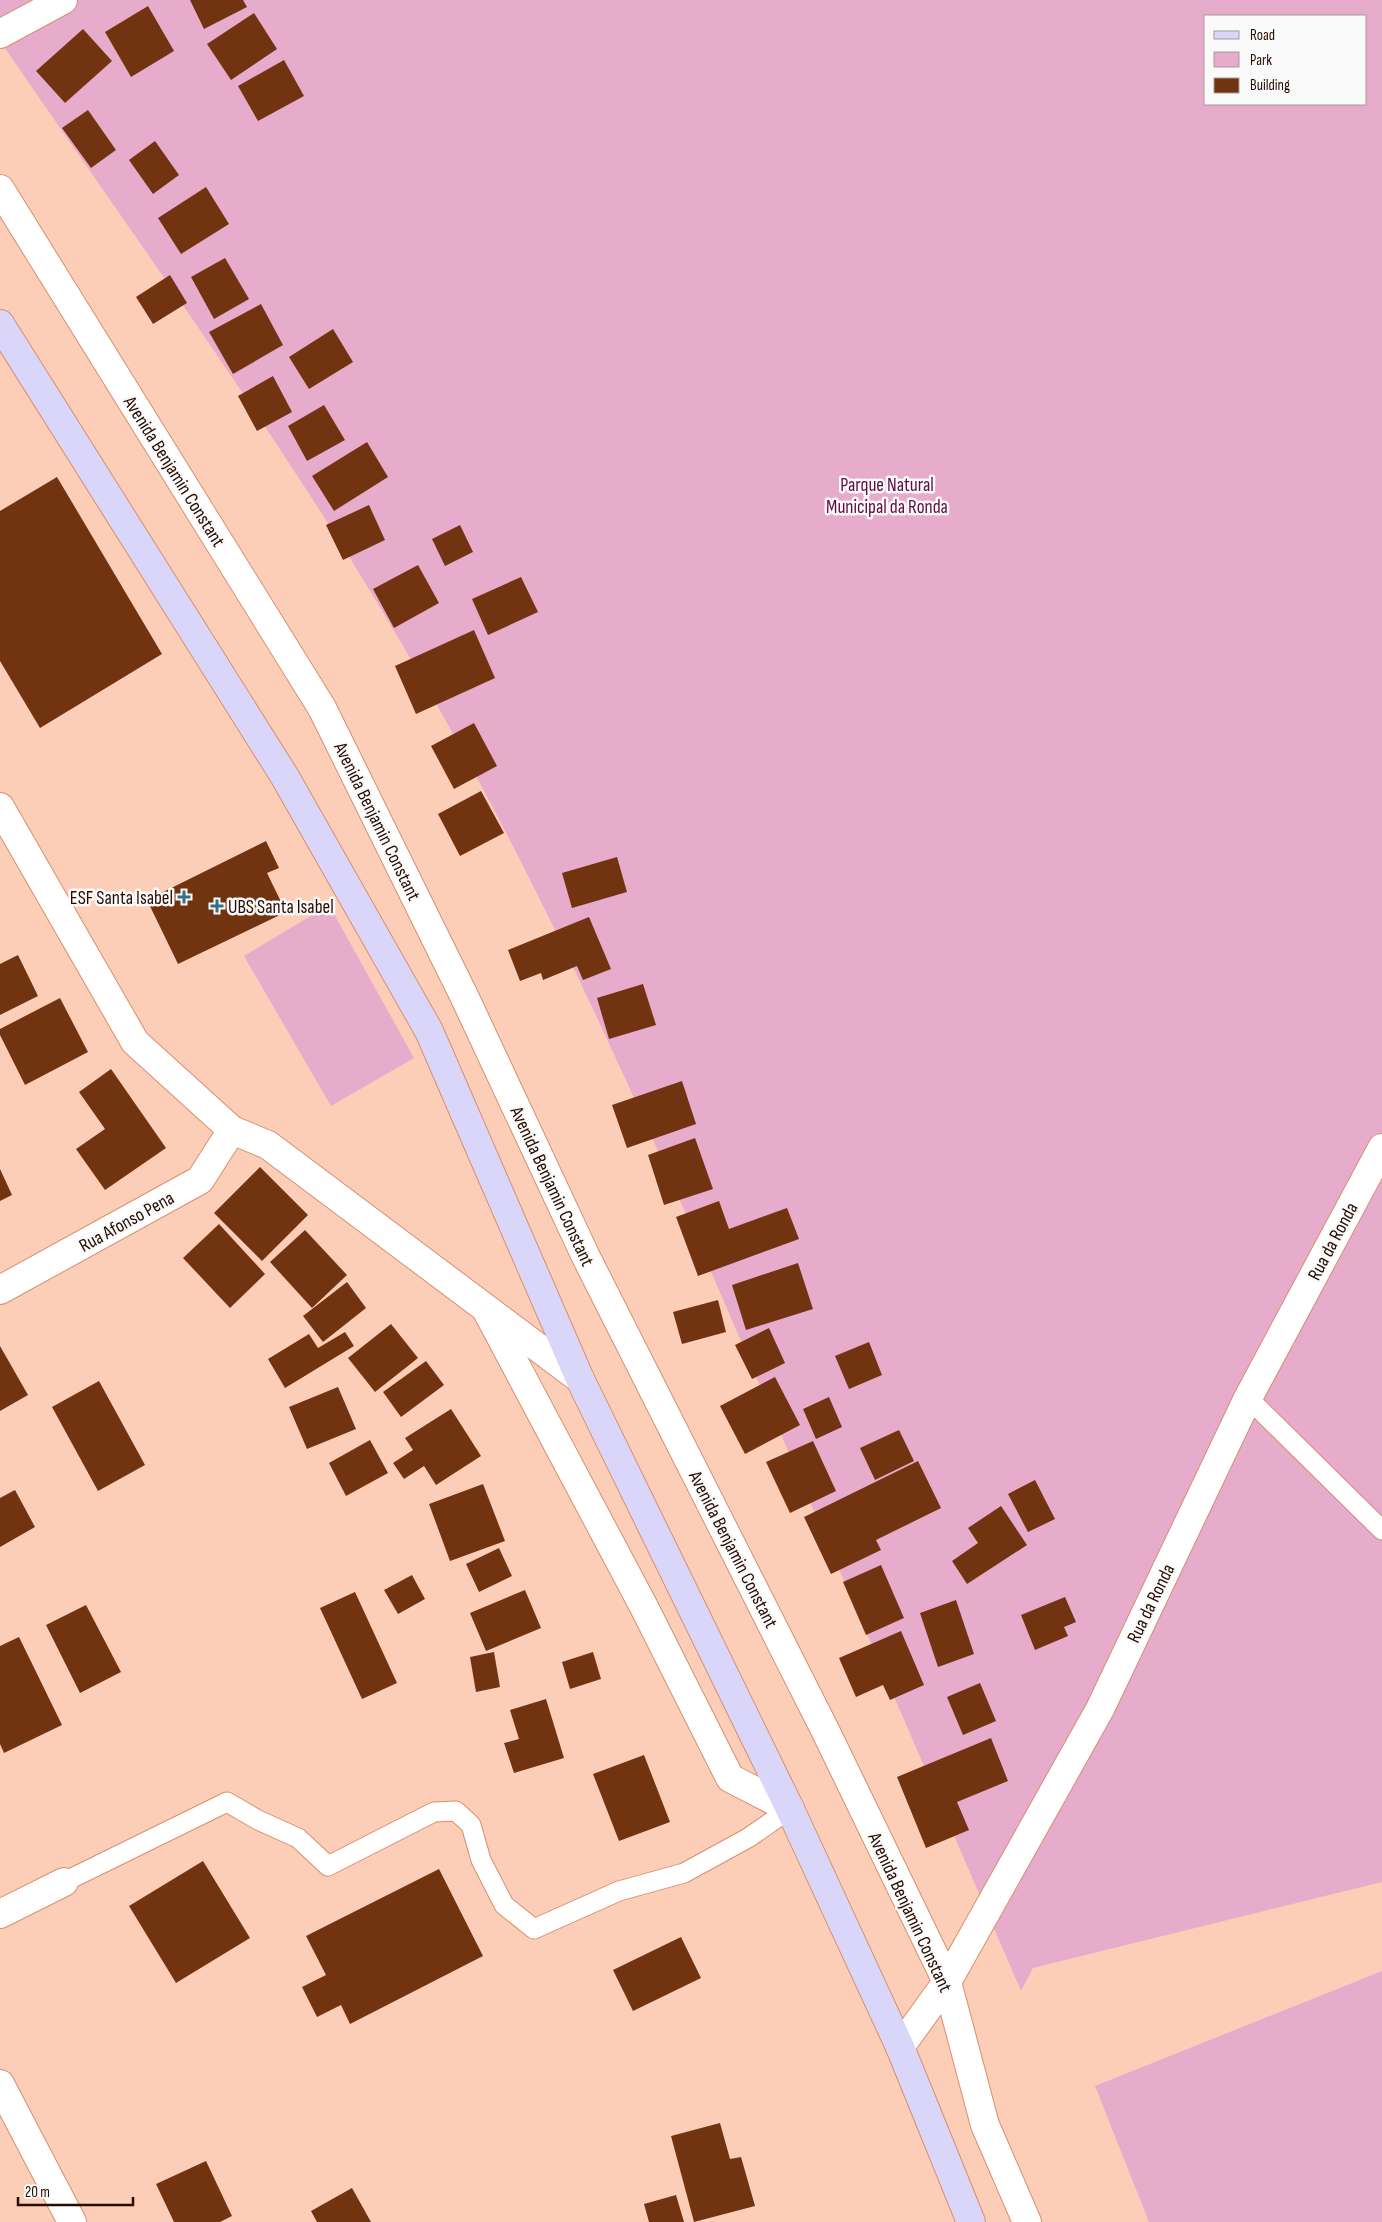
<svg xmlns="http://www.w3.org/2000/svg" width="1382" height="2222" font-family="'Sofia Sans Condensed',sans-serif">
	<rect width="100%" height="100%" fill="#fcceb8"/>
	<!-- green -->
	<g fill="#e7abcb" fill-rule="evenodd">
		<path d="M0,0H1382V1882L1033,1968L1021,1991C932,1784 842,1577 753,1369C654,1138 553,908 428,689C300,464 146,254 0,41ZM1206,16H1366V104H1206Z"/>
		<polygon points="329,905 414,1058 331,1106 244,956"/>
		<polygon points="1382,1971 1382,2222 1149,2222 1095,2086"/>
	</g>
	<!-- building -->
	<g fill="#723311">
		<polygon points="190,0 243,0 247,7 204,29"/>
		<polygon points="148,6 174,51 131,77 105,32"/>
		<polygon points="254,13 277,49 231,80 207,44"/>
		<polygon points="83,29 112,61 65,103 36,71"/>
		<polygon points="284,60 304,96 258,121 238,86"/>
		<polygon points="88,110 116,150 91,168 62,128"/>
		<polygon points="155,141 179,175 153,194 129,160"/>
		<polygon points="206,187 229,224 181,254 158,218"/>
		<polygon points="225,258 249,299 214,319 191,277"/>
		<polygon points="170,275 187,303 153,324 136,297"/>
		<polygon points="261,304 283,345 233,374 209,332"/>
		<polygon points="333,329 353,362 309,389 289,357"/>
		<polygon points="273,376 292,412 257,431 238,396"/>
		<polygon points="324,405 345,440 307,461 288,426"/>
		<polygon points="367,442 388,477 334,511 312,476"/>
		<polygon points="57,477 162,654 40,728 0,661 0,511"/>
		<polygon points="369,505 385,540 343,560 326,525"/>
		<polygon points="460,525 473,552 445,566 432,539"/>
		<polygon points="418,565 439,603 394,628 373,589"/>
		<polygon points="521,577 538,612 488,635 472,599"/>
		<polygon points="474,630 495,678 416,714 395,666"/>
		<polygon points="474,723 497,766 454,789 431,746"/>
		<polygon points="481,791 504,833 460,856 438,814"/>
		<polygon points="266,841 279,868 267,873 286,912 178,964 147,900"/>
		<polygon points="617,857 627,892 572,908 562,873"/>
		<polygon points="589,917 611,969 583,980 577,966 543,980 541,973 520,981 508,950"/>
		<polygon points="18,955 38,996 0,1015 0,964"/>
		<polygon points="643,984 656,1025 609,1039 597,998"/>
		<polygon points="60,998 88,1052 25,1085 0,1035 0,1029"/>
		<polygon points="111,1069 166,1148 105,1190 76,1149 105,1129 79,1092"/>
		<polygon points="682,1081 696,1124 627,1148 612,1105"/>
		<polygon points="695,1138 713,1189 664,1205 648,1155"/>
		<polygon points="260,1167 308,1215 262,1261 214,1213"/>
		<polygon points="0,1169 12,1195 0,1201"/>
		<polygon points="719,1201 729,1229 787,1208 799,1239 698,1276 676,1217"/>
		<polygon points="219,1224 265,1274 230,1308 183,1258"/>
		<polygon points="305,1230 347,1275 312,1308 270,1262"/>
		<polygon points="798,1263 813,1309 746,1330 732,1285"/>
		<polygon points="347,1282 366,1308 323,1342 303,1316"/>
		<polygon points="718,1300 726,1332 682,1344 673,1312"/>
		<polygon points="391,1324 418,1358 375,1392 348,1358"/>
		<polygon points="769,1328 785,1363 752,1379 735,1345"/>
		<polygon points="345,1332 354,1346 285,1388 268,1359 309,1334 318,1348"/>
		<polygon points="869,1342 882,1375 849,1389 835,1356"/>
		<polygon points="0,1346 28,1395 0,1411"/>
		<polygon points="426,1361 444,1385 401,1417 383,1392"/>
		<polygon points="775,1377 800,1425 745,1454 720,1406"/>
		<polygon points="99,1381 145,1465 98,1491 52,1407"/>
		<polygon points="338,1387 356,1429 307,1449 289,1407"/>
		<polygon points="829,1397 842,1427 816,1439 803,1409"/>
		<polygon points="451,1409 481,1456 436,1485 424,1466 404,1479 393,1463 413,1450 405,1438"/>
		<polygon points="899,1430 914,1461 875,1480 860,1448"/>
		<polygon points="370,1440 388,1473 346,1496 329,1463"/>
		<polygon points="813,1441 836,1491 790,1513 766,1462"/>
		<polygon points="918,1461 941,1508 876,1540 881,1550 831,1574 804,1517"/>
		<polygon points="1035,1480 1055,1519 1028,1532 1008,1494"/>
		<polygon points="483,1484 505,1541 450,1561 429,1504"/>
		<polygon points="15,1490 35,1527 0,1547 0,1498"/>
		<polygon points="1001,1506 1027,1545 967,1584 952,1561 978,1543 968,1528"/>
		<polygon points="499,1548 512,1576 479,1592 466,1564"/>
		<polygon points="881,1565 904,1618 866,1635 843,1582"/>
		<polygon points="412,1575 425,1599 398,1614 384,1590"/>
		<polygon points="525,1590 541,1628 486,1651 470,1613"/>
		<polygon points="355,1592 397,1683 362,1699 320,1608"/>
		<polygon points="1065,1597 1076,1622 1064,1627 1068,1636 1035,1650 1021,1615"/>
		<polygon points="956,1600 974,1654 938,1667 920,1613"/>
		<polygon points="86,1605 121,1672 80,1693 46,1625"/>
		<polygon points="901,1631 924,1685 890,1700 883,1685 856,1697 839,1658"/>
		<polygon points="19,1637 62,1725 4,1753 0,1744 0,1646"/>
		<polygon points="494,1652 500,1687 476,1692 470,1657"/>
		<polygon points="593,1652 601,1679 570,1689 562,1662"/>
		<polygon points="980,1683 996,1721 963,1735 947,1697"/>
		<polygon points="546,1699 564,1758 514,1773 504,1743 519,1739 510,1710"/>
		<polygon points="991,1738 1008,1781 957,1802 969,1830 926,1848 897,1777"/>
		<polygon points="644,1755 670,1822 619,1841 593,1774"/>
		<polygon points="203,1861 250,1938 176,1983 129,1906"/>
		<polygon points="439,1869 483,1956 350,2024 341,2005 317,2017 302,1987 326,1975 306,1936"/>
		<polygon points="681,1937 701,1978 633,2011 613,1970"/>
		<polygon points="720,2123 730,2159 741,2157 755,2206 694,2222 671,2136"/>
		<polygon points="206,2161 232,2216 220,2222 174,2222 156,2184"/>
		<polygon points="352,2188 371,2222 317,2222 311,2211"/>
		<polygon points="676,2195 684,2222 649,2222 644,2204"/>
	</g>
	<g fill="none" stroke-linecap="round" stroke-linejoin="round">
		<defs>
			<g id="lane">
				<polyline points="1248,1398 1382,1530"/>
				<polyline points="64,1882 227,1802 258,1820 298,1838 328,1866 434,1812 456,1811 471,1825 481,1860 504,1905 534,1929 619,1891 684,1873 748,1838 790,1809"/>
			</g>
			<g id="street">
				<polyline points="0,34 63,0"/>
				<polyline points="0,189 322,708 465,998 586,1257 826,1732 947,1982 985,2125 1027,2222"/>
				<polyline points="0,807 135,1042 232,1130 268,1145 580,1379"/>
				<polyline points="0,1290 200,1180 232,1130"/>
				<polyline points="488,1313 644,1607 730,1778 790,1809"/>
				<polyline points="0,1914 64,1882"/>
				<polyline points="900,2047 947,1982 1100,1709 1248,1398 1382,1148"/>
				<polyline points="0,2084 72,2222"/>
			</g>
			<polyline id="secondary" points="0,324 285,777 429,1031 580,1379 790,1809 900,2047 971,2222"/>
		</defs>
		<!-- lane casing -->
		<use href="#lane" stroke="#d78f6d" stroke-width="21"/>
		<!-- street casing -->
		<use href="#street" stroke="#d78f6d" stroke-width="30"/>
		<!-- secondary casing -->
		<use href="#secondary" stroke="#d78f6d" stroke-width="30"/>
		<!-- lane -->
		<use href="#lane" stroke="#fff" stroke-width="19"/>
		<!-- street -->
		<use href="#street" stroke="#fff" stroke-width="28"/>
		<!-- secondary -->
		<use href="#secondary" stroke="#dad6fa" stroke-width="28"/>
	</g>
	<!-- markers -->
	<g fill="#347188" stroke="#fafafa" stroke-width="2">
		<path d="M181.5 889.5h5v5h5v5h-5v5h-5v-5h-5v-5h5z"/>
		<path d="M214.5 898.5h5v5h5v5h-5v5h-5v-5h-5v-5h5z"/>
	</g>
	<g text-anchor="middle" stroke-width="5" stroke-linejoin="round" paint-order="stroke">
		<!-- street labels -->
		<g font-size="19" fill="#270c02" stroke="#fafafa">
			<text transform="translate(175 471) rotate(58)" y="7">Avenida Benjamin Constant</text>
			<text transform="translate(378 821) rotate(64)" y="7">Avenida Benjamin Constant</text>
			<text transform="translate(553 1186) rotate(65)" y="7">Avenida Benjamin Constant</text>
			<text transform="translate(126 1221) rotate(-29)" y="7">Rua Afonso Pena</text>
			<text transform="translate(1332 1241) rotate(-62)" y="7">Rua da Ronda</text>
			<text transform="translate(734 1549) rotate(63)" y="7">Avenida Benjamin Constant</text>
			<text transform="translate(1150 1603) rotate(-64)" y="7">Rua da Ronda</text>
			<text transform="translate(911 1912) rotate(65)" y="7">Avenida Benjamin Constant</text>
		</g>
		<!-- park labels -->
		<g font-size="19" fill="#5e0b43" stroke="#fafafa">
			<text x="887" y="491">Parque Natural<tspan x="887" dy="22">Municipal da Ronda</tspan></text>
		</g>
		<!-- poi labels -->
		<g font-size="19" fill="#270c02" stroke="#fafafa" text-anchor="end">
			<text x="173" y="904">ESF Santa Isabel</text>
			<text x="228" y="913" text-anchor="start">UBS Santa Isabel</text>
		</g>
	</g>
	<!-- legend -->
	<rect x="1204" y="15" width="162" height="90" fill="#fafafa" stroke="#a69b97"/>
	<rect x="1214" y="31" width="25" height="8" fill="#dad6fa" stroke="#a69b97"/>
	<text x="1250" y="40" font-size="15" fill="#270c02">Road</text>
	<rect x="1214" y="52" width="25" height="15" fill="#e7abcb" stroke="#a69b97"/>
	<text x="1250" y="65" font-size="15" fill="#270c02">Park</text>
	<rect x="1214" y="78" width="25" height="15" fill="#723311" stroke="#a69b97"/>
	<text x="1250" y="90" font-size="15" fill="#270c02">Building</text>
	<!-- scale -->
	<path d="M18 2197v8h115v-8" fill="none" stroke="#270c02" stroke-width="2.5"/>
	<text x="25" y="2197" font-size="15" fill="#270c02" stroke="#fafafa" stroke-width="4" paint-order="stroke">20 m</text>
</svg>
